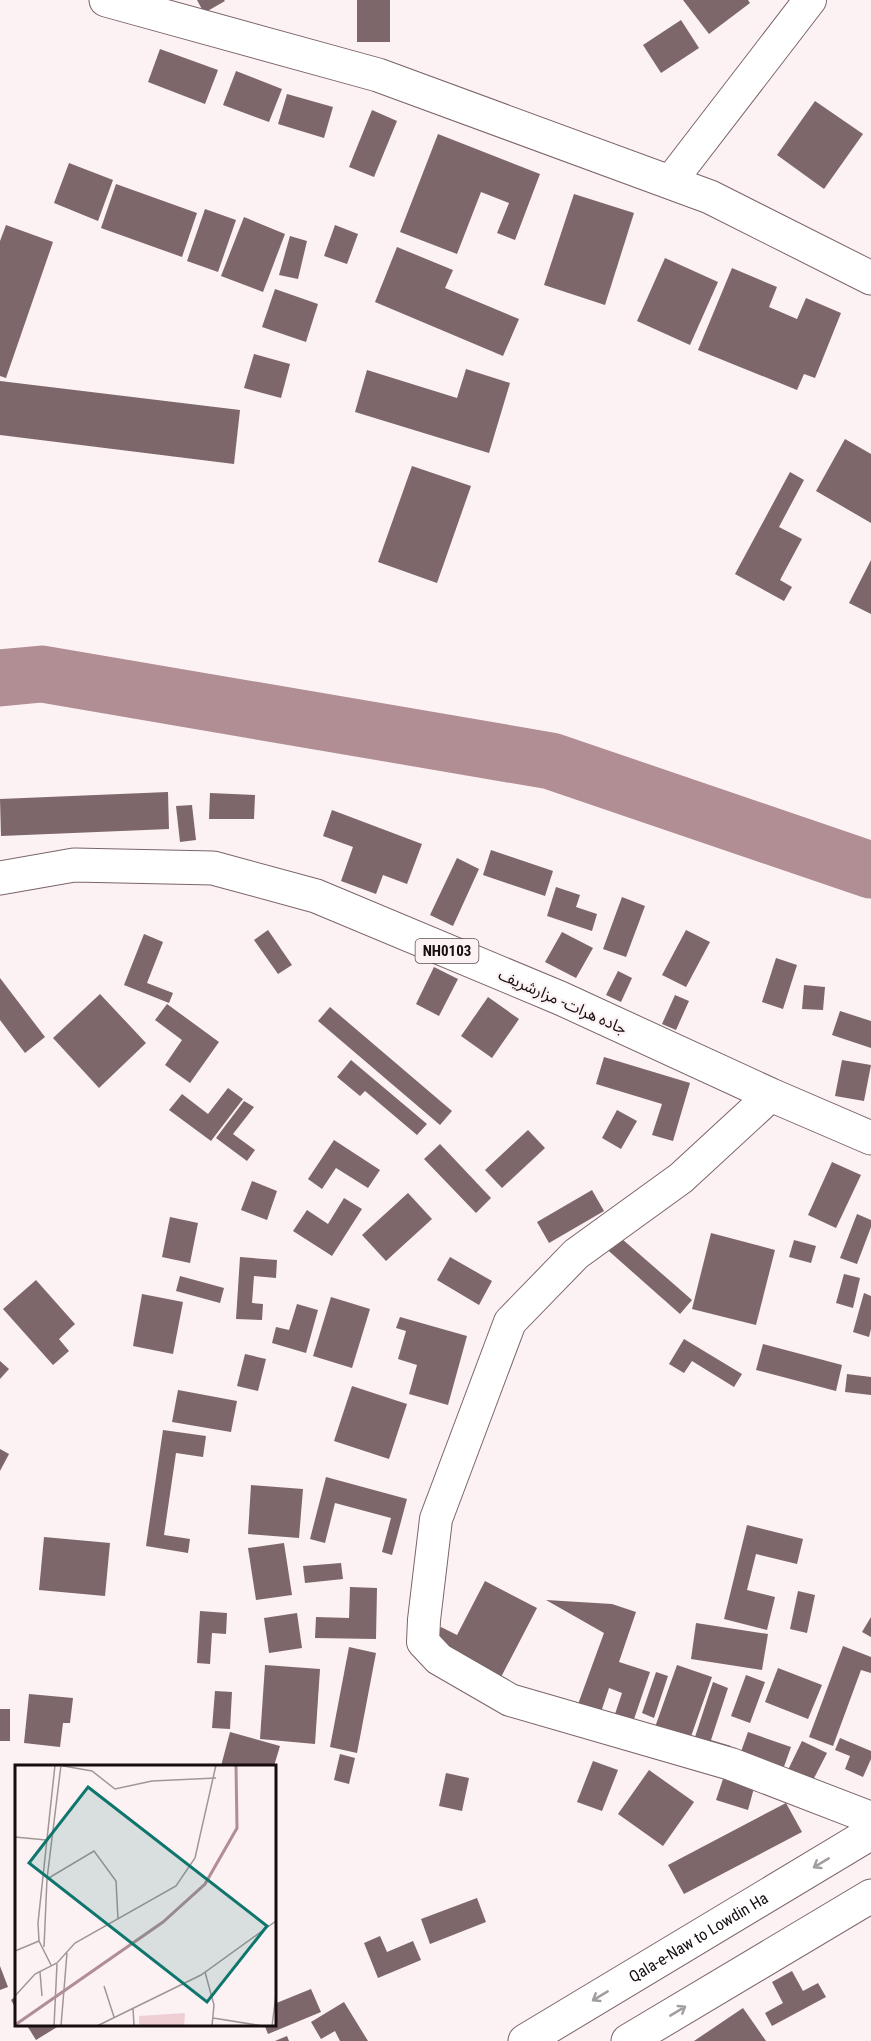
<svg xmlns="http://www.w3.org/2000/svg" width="871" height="2041" font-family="'Roboto Condensed','Noto Sans Arabic',sans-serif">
	<rect width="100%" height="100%" fill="#fcf1f3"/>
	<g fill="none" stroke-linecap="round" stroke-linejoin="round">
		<!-- river -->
		<polyline stroke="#b18d94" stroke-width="57" points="0,678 42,674 551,761 871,870"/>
	</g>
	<!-- building -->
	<g fill="#7d676b">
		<polygon points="197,0 224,0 225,1 204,13"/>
		<rect x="357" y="0" width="33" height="42"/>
		<polygon points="683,0 748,0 750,3 709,34"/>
		<polygon points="681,20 699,48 661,73 643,45"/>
		<polygon points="160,49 218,70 205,104 148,82"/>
		<polygon points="236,71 282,89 269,122 223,105"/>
		<polygon points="287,94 333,107 324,138 278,124"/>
		<polygon points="815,101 863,134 824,189 777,155"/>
		<polygon points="372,110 397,121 374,177 349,167"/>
		<polygon points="438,134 540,174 515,240 497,233 509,203 481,192 457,254 400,232"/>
		<polygon points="69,163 113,180 98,221 54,203"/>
		<polygon points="116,184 197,213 182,257 101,228"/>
		<polygon points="574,194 634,213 605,305 544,285"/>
		<polygon points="205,209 236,220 218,272 187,261"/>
		<polygon points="244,217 285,234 263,292 221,276"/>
		<polygon points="6,225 53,242 6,378 0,376 0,241"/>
		<polygon points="335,225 358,234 347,264 324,256"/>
		<polygon points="290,236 307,241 298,279 279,275"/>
		<polygon points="397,247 453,270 445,288 519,319 503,356 375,302"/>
		<polygon points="665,258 718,282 690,345 637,321"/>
		<polygon points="732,268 777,287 769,307 797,319 806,298 841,313 815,378 804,374 797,390 698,350"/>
		<polygon points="275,289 318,304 306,342 262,327"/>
		<polygon points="254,354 290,364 281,398 244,388"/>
		<polygon points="466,369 510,383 489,453 355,412 367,370 457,398"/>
		<polygon points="0,381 240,410 234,464 0,435"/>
		<polygon points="845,439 871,454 871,523 816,491"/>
		<polygon points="412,466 471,486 437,583 378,562"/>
		<polygon points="790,472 804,480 779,527 802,539 780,580 792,587 784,601 735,574"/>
		<polygon points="871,560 871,614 849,603"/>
		<polygon points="168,792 169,829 1,836 0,799"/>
		<polygon points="210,793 255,795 254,819 209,819"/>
		<polygon points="192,805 196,840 180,842 176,806"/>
		<polygon points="332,810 422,844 407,884 383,875 376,894 341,881 353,847 323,836"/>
		<polygon points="491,850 553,871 545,896 483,875"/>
		<polygon points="457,858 479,869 453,926 430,915"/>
		<polygon points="556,887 580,895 576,907 597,914 592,931 547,916"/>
		<polygon points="622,897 645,906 626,957 603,949"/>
		<polygon points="268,930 292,965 278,974 254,940"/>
		<polygon points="686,930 710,942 686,987 662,975"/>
		<polygon points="562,932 593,948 576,978 545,962"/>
		<polygon points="144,934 163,942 147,983 173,993 169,1003 124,985"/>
		<polygon points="776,958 797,965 783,1009 762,1002"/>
		<polygon points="434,967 458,979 439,1016 416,1004"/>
		<polygon points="618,971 632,978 621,1002 606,995"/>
		<polygon points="0,978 45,1037 25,1053 0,1020"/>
		<polygon points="804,985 825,987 823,1010 802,1009"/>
		<polygon points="100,994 146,1043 99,1088 53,1038"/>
		<polygon points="675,995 689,1001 676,1030 662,1024"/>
		<polygon points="488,997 519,1019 492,1058 461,1036"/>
		<polygon points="167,1004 219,1042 190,1083 165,1065 182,1040 155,1020"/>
		<polygon points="330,1007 452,1111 440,1125 318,1021"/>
		<polygon points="840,1011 871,1021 871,1048 832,1035"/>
		<polygon points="604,1057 690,1083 673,1141 652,1135 662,1104 596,1084"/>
		<polygon points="351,1060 427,1124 417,1135 365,1091 360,1096 337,1077"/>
		<polygon points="842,1060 871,1065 864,1101 835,1096"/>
		<polygon points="228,1088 243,1099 211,1141 169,1110 182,1094 208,1114"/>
		<polygon points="244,1101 254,1107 233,1134 255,1150 247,1161 216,1138"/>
		<polygon points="617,1110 637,1121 621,1149 602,1138"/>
		<polygon points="528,1130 545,1148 502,1188 485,1170"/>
		<polygon points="334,1140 380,1170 368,1188 336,1168 322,1189 308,1179"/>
		<polygon points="440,1144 491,1198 476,1213 424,1159"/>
		<polygon points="832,1162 861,1175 836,1228 808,1215"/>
		<polygon points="252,1181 277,1191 267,1220 241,1210"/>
		<polygon points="592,1190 604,1211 549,1243 537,1222"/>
		<polygon points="408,1193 432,1219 386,1261 362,1235"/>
		<polygon points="344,1198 362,1209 332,1256 293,1231 307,1210 328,1224"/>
		<polygon points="857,1214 871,1220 871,1227 857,1264 840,1258"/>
		<polygon points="170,1217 198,1223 190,1263 162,1257"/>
		<polygon points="614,1232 692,1300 680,1314 602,1245"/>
		<polygon points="711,1233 775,1250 756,1325 692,1309"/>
		<polygon points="794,1240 816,1246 811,1263 789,1257"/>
		<polygon points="240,1257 277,1260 276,1278 254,1276 252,1303 263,1304 262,1320 236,1319"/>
		<polygon points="450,1257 492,1281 479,1305 437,1280"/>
		<polygon points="844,1274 860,1278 853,1308 836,1303"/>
		<polygon points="180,1276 224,1288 220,1303 176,1291"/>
		<polygon points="36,1280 75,1324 59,1339 69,1351 53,1365 3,1309"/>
		<polygon points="864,1293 871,1296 871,1329 869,1337 853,1332"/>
		<polygon points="142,1294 183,1302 173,1354 133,1346"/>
		<polygon points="331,1297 370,1309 352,1368 313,1356"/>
		<polygon points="297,1304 318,1310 306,1353 272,1343 276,1327 289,1330"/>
		<polygon points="400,1317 467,1336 448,1405 409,1394 417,1365 398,1359 406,1331 396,1328"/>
		<polygon points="684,1339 742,1374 734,1387 692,1361 684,1373 669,1364"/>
		<polygon points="763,1344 842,1365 836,1391 756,1370"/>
		<polygon points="245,1354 266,1359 258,1391 237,1386"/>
		<polygon points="0,1361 9,1369 0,1379"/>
		<polygon points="847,1374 871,1377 871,1395 845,1392"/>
		<polygon points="352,1386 407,1404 389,1459 334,1441"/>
		<polygon points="178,1390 237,1401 231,1432 172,1422"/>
		<polygon points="163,1430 206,1436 203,1457 176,1453 164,1535 190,1539 188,1553 146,1546"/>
		<polygon points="0,1449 9,1454 0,1471"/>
		<polygon points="326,1477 407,1499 392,1555 382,1552 391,1518 335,1503 325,1543 310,1539"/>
		<polygon points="251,1485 303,1489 299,1538 248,1534"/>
		<polygon points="747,1525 803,1539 797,1564 756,1554 747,1590 775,1597 767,1630 724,1619"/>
		<polygon points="44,1537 110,1543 105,1596 39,1590"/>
		<polygon points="284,1543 292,1595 256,1600 248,1548"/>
		<polygon points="341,1563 343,1579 305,1583 303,1566"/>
		<polygon points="485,1581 537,1608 500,1679 433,1644 441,1627 457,1635"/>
		<polygon points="350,1587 377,1588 376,1639 315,1638 316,1617 349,1618"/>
		<polygon points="798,1591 815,1595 807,1633 790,1629"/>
		<polygon points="546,1600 612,1604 636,1612 619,1662 650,1672 632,1725 613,1720 622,1693 609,1688 600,1715 577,1707 604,1633"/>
		<polygon points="200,1611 227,1613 226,1634 212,1633 210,1664 197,1663"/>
		<polygon points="297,1613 302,1648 269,1653 264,1618"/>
		<polygon points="871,1617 871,1637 862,1632"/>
		<polygon points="696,1623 768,1634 762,1670 691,1659"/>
		<polygon points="843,1646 871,1657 871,1673 861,1670 833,1746 809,1737"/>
		<polygon points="349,1647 376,1653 357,1753 330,1747"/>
		<polygon points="265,1665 320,1669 315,1744 260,1739"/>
		<polygon points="677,1665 712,1677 689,1742 654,1730"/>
		<polygon points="778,1668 822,1685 808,1719 765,1702"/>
		<polygon points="656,1672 668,1676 654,1718 642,1713"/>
		<polygon points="746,1675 765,1682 750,1723 731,1716"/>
		<polygon points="713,1682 728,1688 711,1740 731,1746 728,1755 693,1743"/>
		<polygon points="215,1691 232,1692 230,1729 212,1728"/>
		<polygon points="29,1694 73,1698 70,1723 63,1723 60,1747 24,1743"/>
		<rect x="0" y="1709" width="10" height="32"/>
		<polygon points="230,1732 280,1746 274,1766 221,1766"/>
		<polygon points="748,1732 791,1747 781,1775 738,1760"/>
		<polygon points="840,1738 871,1751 871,1759 863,1777 845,1769 850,1756 835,1750"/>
		<polygon points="802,1741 827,1753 810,1786 786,1774"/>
		<polygon points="340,1754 355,1758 349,1784 334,1780"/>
		<polygon points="593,1761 618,1770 602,1811 577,1802"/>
		<polygon points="649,1770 694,1802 663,1846 618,1814"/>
		<polygon points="446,1773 469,1778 462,1811 439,1806"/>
		<polygon points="723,1779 754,1788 748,1810 716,1800"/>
		<polygon points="786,1803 802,1832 684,1894 668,1865"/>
		<polygon points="477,1898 486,1922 430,1944 421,1919"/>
		<polygon points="380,1936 387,1952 413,1941 421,1960 378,1978 364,1943"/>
		<polygon points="0,1966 8,1987 0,1990"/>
		<polygon points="792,1971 803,1991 818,1983 826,1997 772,2026 765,2013 783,2003 772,1982"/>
		<polygon points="311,1989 321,2012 268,2034 264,2024 274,2024 274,2004"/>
		<polygon points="16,1996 16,2009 11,2000"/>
		<polygon points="344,2002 368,2041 340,2041 335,2031 321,2039 311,2022"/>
		<polygon points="743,2008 766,2041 694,2041"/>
		<polygon points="26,2024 62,2024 36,2040"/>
		<polygon points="287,2036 289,2041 275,2041"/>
	</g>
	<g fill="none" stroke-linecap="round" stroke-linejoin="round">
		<defs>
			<g id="minor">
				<polyline points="670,182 810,0"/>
				<polyline points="771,1095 681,1178 576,1254 510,1322 436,1519 424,1620 423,1642 439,1659 510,1700 731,1764 871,1818"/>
			</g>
			<g id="major">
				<polyline points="106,0 378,75 710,197 871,278"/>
				<path id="s1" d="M525,2041L871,1833"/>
				<polyline points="628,2041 871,1896"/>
			</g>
			<polyline id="highway" points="0,878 74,865 213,868 316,896 560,998 771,1095 871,1138"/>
		</defs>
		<!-- minor casing -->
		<use href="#minor" stroke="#7b6468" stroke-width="34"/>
		<!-- major casing -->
		<use href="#major" stroke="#7b6468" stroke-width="35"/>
		<!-- highway casing -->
		<use href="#highway" stroke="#7b6468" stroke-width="35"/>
		<!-- minor -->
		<use href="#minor" stroke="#fff" stroke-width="32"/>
		<!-- major -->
		<use href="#major" stroke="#fff" stroke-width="33"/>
		<!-- highway -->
		<use href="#highway" stroke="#fff" stroke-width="33"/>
	</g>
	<!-- one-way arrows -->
	<defs><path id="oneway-shaft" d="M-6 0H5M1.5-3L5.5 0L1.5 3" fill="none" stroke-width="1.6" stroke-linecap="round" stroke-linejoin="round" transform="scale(1.5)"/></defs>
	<g stroke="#a29e9f">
		<use href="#oneway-shaft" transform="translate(821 1863) rotate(149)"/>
		<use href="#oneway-shaft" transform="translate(600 1996) rotate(149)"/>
		<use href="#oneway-shaft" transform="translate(678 2011) rotate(-31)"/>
	</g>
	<g text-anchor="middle" stroke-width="4.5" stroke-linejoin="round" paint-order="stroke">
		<!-- shield labels -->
		<rect fill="#fcf1f3" stroke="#5b5153" stroke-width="1.5" x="415.5" y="939" width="63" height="24" rx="4.5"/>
		<g font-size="15" font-weight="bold" fill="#160d0f">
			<text x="447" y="956">NH0103</text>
		</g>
		<!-- street labels -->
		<g font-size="16" fill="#160d0f" stroke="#fcf1f3">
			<text transform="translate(563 1001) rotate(24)" y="6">جاده هرات- مزارشریف</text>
			<text dy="6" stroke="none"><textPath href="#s1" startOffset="202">Qala-e-Naw to Lowdin Ha</textPath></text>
		</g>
	</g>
	<!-- overview -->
	<g transform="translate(15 1765)">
		<rect width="261" height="261" fill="#fcf1f3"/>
		<path d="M170,248L169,261H124V251Z" fill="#efced4"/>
		<path fill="none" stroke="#b18d94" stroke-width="3" d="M0,260L148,157L190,119L222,63L221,0"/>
		<path fill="none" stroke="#a09698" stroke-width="1.5" d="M43,0L77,6L100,24L137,16L201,13M0,72L31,75M32,114L79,86L101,116L103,154M29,182L32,114L46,0M0,186L24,176M36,200L24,176L23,158L40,0M25,207L27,231M190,207L199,240L197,261M89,221L99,252M0,231L20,209L42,198L60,178L161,121L180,93L201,0M118,243L119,261M198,253L248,261M39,261L42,199M46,261L52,188M82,261L186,210L261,156M257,261L261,230"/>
		<path fill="#0f766e" fill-opacity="0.15" stroke="#0f766e" stroke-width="3" d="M73,22L252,161L192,237L14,98Z"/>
		<rect width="261" height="261" fill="none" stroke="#160d0f" stroke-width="3"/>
	</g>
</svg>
